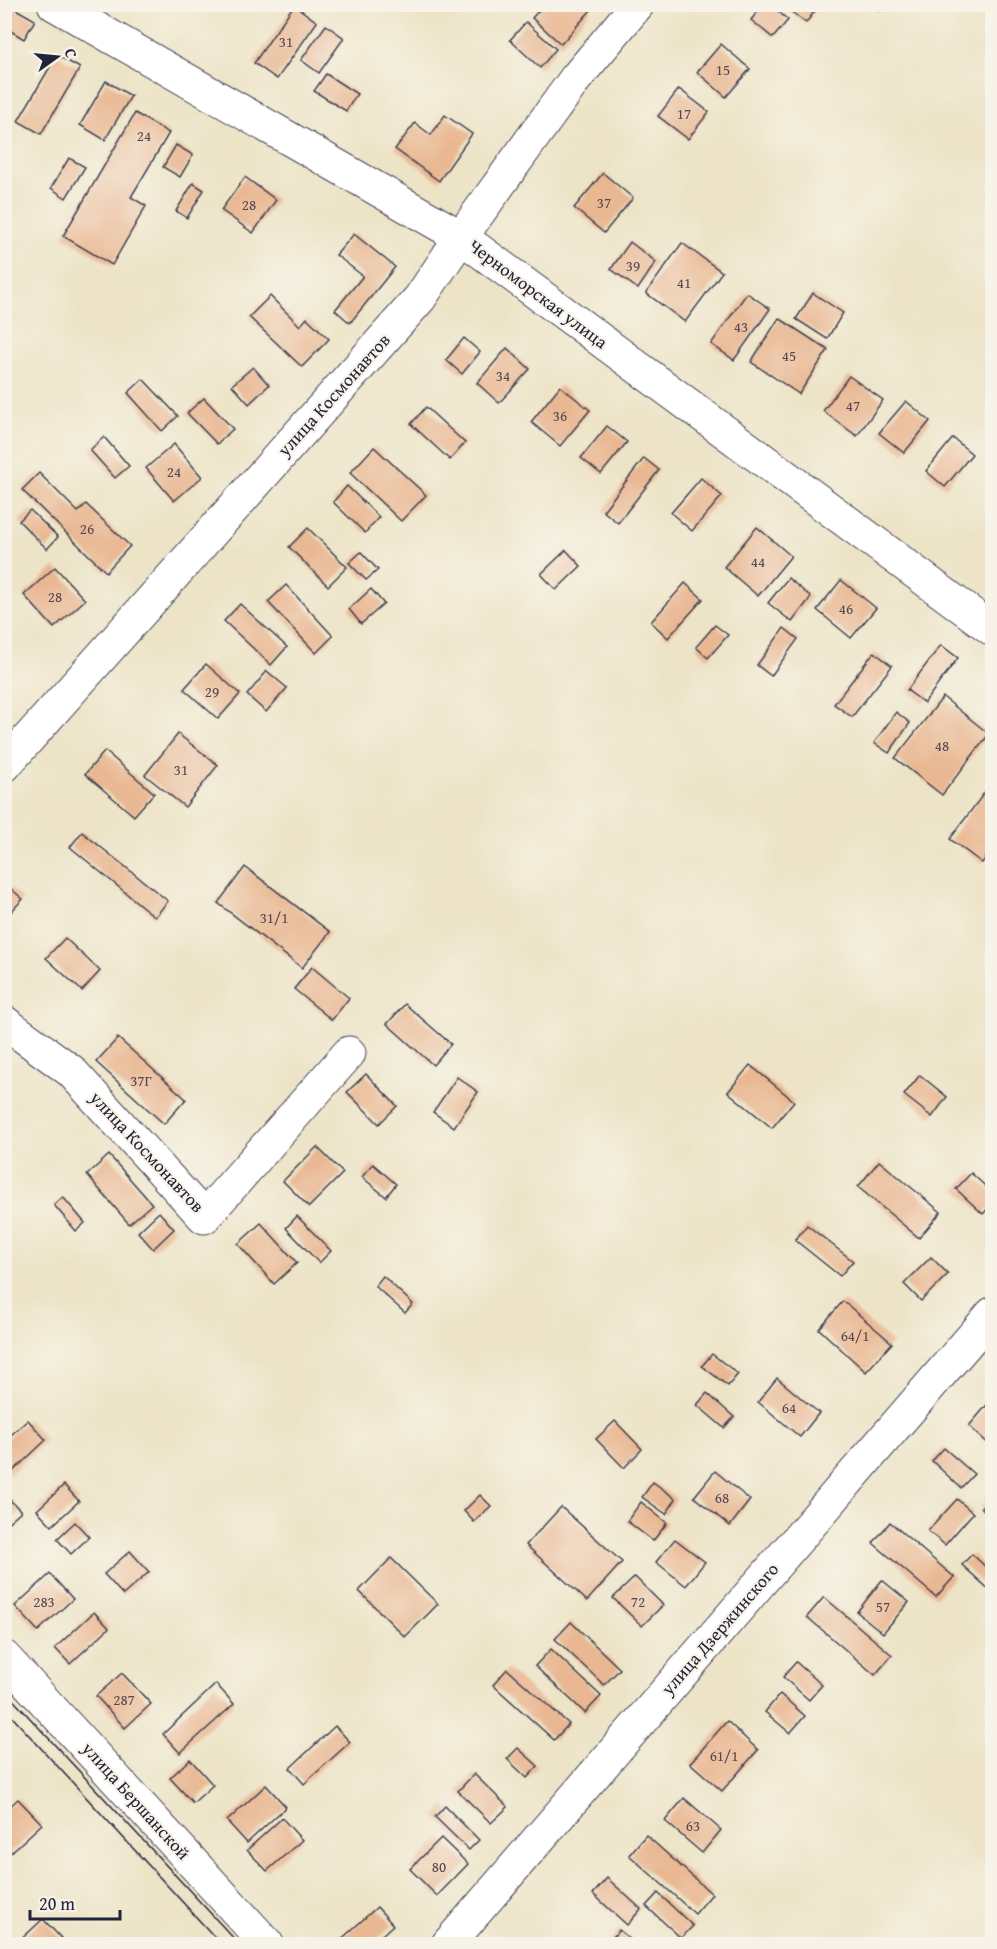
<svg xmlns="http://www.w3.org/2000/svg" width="997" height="1949" font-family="'Gentium Book Plus',serif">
	<rect width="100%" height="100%" fill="#f7f3e8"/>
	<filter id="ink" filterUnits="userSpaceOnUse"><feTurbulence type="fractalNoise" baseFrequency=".0167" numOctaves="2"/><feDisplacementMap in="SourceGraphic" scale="12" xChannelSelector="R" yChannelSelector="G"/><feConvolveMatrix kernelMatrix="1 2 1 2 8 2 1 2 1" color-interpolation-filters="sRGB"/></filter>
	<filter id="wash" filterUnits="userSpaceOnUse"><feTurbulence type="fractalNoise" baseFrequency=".008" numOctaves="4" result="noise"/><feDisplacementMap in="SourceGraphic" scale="24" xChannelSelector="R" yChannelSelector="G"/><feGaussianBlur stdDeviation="1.35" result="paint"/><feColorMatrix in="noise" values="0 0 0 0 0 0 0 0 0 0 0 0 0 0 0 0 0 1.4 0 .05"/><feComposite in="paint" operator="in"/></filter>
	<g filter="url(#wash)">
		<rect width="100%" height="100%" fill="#ede4c7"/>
		<g id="blocks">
			<!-- building -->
			<g fill="#e9b792">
				<polygon points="7,4 35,20 24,39 4,27 4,9"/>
				<polygon points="545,4 585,4 591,10 561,44 532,18"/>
				<polygon points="764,4 770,4 788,20 773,38 751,20"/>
				<polygon points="781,4 820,4 806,23"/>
				<polygon points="871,4 885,4 881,11"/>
				<polygon points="294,5 317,22 277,79 254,63"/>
				<polygon points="526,22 556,49 540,68 510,40"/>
				<polygon points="326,25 344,38 319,73 301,60"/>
				<polygon points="721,44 750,69 726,97 697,72"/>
				<polygon points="57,55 80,68 41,134 18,121"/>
				<polygon points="326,74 357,94 346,111 314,91"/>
				<polygon points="106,81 131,96 105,140 80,125"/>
				<polygon points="679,89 709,112 688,139 658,116"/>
				<polygon points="135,113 169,133 131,197 146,206 112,265 63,236"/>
				<polygon points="445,115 472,134 439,181 395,149 415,123 431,135"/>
				<polygon points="176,145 193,155 180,177 163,167"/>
				<polygon points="69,158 85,167 66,198 51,188"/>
				<polygon points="603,173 633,198 604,233 574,208"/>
				<polygon points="245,177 276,200 253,233 221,210"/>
				<polygon points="193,183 204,190 187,218 176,211"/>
				<polygon points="354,234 395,267 350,323 335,310 363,276 336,255"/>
				<polygon points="630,242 656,262 638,289 611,269"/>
				<polygon points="682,243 722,272 685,322 646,293"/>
				<polygon points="747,293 770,309 734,360 711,344"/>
				<polygon points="813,293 843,313 827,339 796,319"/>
				<polygon points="270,296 300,326 307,318 329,339 302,367 249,317"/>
				<polygon points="779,318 828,350 799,394 751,362"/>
				<polygon points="464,338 480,352 462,374 446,360"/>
				<polygon points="507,348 530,369 499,403 477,383"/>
				<polygon points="253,367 269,385 249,404 232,385"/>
				<polygon points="849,376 883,400 857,436 823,411"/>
				<polygon points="143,379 178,416 162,431 128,393"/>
				<polygon points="560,386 590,410 560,446 531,422"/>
				<polygon points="204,398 233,429 217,444 187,413"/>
				<polygon points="906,401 930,421 904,453 879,433"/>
				<polygon points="426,407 465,443 450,460 411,424"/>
				<polygon points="607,426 627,442 601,474 581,458"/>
				<polygon points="104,437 129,466 115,478 90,450"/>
				<polygon points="953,438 972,454 945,487 926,471"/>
				<polygon points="174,444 202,477 174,501 146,468"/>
				<polygon points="374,447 426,495 401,521 350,473"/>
				<polygon points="644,458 659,470 618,523 603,511"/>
				<polygon points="39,473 78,512 86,504 130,546 106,572 22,490"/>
				<polygon points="701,478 722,496 692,531 671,513"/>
				<polygon points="347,486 379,517 365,533 333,502"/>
				<polygon points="30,510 58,537 47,549 19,521"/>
				<polygon points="757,527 791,556 758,596 724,567"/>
				<polygon points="308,528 347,567 328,586 289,547"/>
				<polygon points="566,550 581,566 556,590 541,574"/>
				<polygon points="361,552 378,570 366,580 349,563"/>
				<polygon points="55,567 85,600 54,628 24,595"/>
				<polygon points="788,578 811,597 792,622 768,603"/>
				<polygon points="841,580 876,608 851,638 817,610"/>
				<polygon points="685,583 703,599 668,638 651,622"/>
				<polygon points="286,585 333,636 316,653 268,602"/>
				<polygon points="371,589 384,604 361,624 349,609"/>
				<polygon points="240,604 287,647 271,665 224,621"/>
				<polygon points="715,625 728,635 708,658 696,647"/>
				<polygon points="784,628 798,639 771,676 757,665"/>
				<polygon points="941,645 958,658 924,703 907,690"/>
				<polygon points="874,652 892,666 852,717 834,704"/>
				<polygon points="206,664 240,694 218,719 184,689"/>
				<polygon points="267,671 287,688 266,712 247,695"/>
				<polygon points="943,697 989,734 942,795 895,758"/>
				<polygon points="896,712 910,723 889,753 874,743"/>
				<polygon points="178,734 218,765 185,807 145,775"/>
				<polygon points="105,751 154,793 134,816 85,774"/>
				<polygon points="987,789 992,793 992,849 982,863 950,839"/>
				<polygon points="82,832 168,901 155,917 70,847"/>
				<polygon points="245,867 330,932 302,968 218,903"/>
				<polygon points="4,883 23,899 6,917 4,915"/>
				<polygon points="65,938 100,971 82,991 46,958"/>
				<polygon points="312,967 349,998 332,1020 294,989"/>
				<polygon points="405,1004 451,1044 433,1065 387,1024"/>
				<polygon points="118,1038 186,1099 164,1124 96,1062"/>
				<polygon points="750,1065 794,1101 772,1128 728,1092"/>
				<polygon points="366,1074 397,1106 379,1124 347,1092"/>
				<polygon points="920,1075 947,1097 932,1117 904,1095"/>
				<polygon points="457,1077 478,1092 454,1127 433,1112"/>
				<polygon points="317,1147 343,1173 309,1207 283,1181"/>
				<polygon points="109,1155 152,1204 129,1224 87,1175"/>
				<polygon points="879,1161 941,1212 919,1238 858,1187"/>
				<polygon points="373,1164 396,1184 386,1197 362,1177"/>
				<polygon points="971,1173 992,1192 992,1204 983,1214 956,1189"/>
				<polygon points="63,1197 85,1223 76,1231 54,1205"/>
				<polygon points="159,1212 174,1229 153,1249 138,1232"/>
				<polygon points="297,1216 331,1251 319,1263 286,1228"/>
				<polygon points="261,1223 297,1263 274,1284 238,1244"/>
				<polygon points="807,1225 853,1261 840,1276 795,1240"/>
				<polygon points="931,1257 948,1274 921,1301 904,1284"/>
				<polygon points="383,1276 413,1304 405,1313 375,1286"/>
				<polygon points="843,1301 892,1343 866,1372 819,1329"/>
				<polygon points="712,1354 738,1374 728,1386 702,1366"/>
				<polygon points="777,1378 819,1413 800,1437 758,1402"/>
				<polygon points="707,1393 734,1417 724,1428 697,1405"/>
				<polygon points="992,1399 992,1447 969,1426"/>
				<polygon points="28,1420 46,1440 10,1474 4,1468 4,1441"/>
				<polygon points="615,1421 642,1449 624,1468 596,1439"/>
				<polygon points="944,1448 974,1474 961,1488 932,1461"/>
				<polygon points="715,1471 750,1500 730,1526 694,1497"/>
				<polygon points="653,1482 676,1499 666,1514 642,1497"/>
				<polygon points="64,1485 79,1501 52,1526 37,1510"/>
				<polygon points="4,1494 21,1511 4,1526"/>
				<polygon points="480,1495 491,1506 474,1522 464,1511"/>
				<polygon points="992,1496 992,1519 981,1507"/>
				<polygon points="957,1499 973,1513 945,1545 928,1531"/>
				<polygon points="641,1502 667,1523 653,1541 627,1521"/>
				<polygon points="561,1507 622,1562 587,1601 526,1545"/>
				<polygon points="75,1522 89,1537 71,1554 57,1539"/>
				<polygon points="890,1522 954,1577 936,1597 873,1543"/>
				<polygon points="675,1539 705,1562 686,1586 656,1562"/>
				<polygon points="130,1551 149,1572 123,1595 104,1574"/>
				<polygon points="972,1554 992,1573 992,1592 962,1565"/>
				<polygon points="391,1558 438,1604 405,1637 359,1591"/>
				<polygon points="50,1574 73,1599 38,1631 15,1606"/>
				<polygon points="635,1577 663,1605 642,1626 613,1598"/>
				<polygon points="882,1580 909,1602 883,1633 857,1612"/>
				<polygon points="824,1597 892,1655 875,1675 807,1617"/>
				<polygon points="94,1612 109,1628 70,1664 55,1648"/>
				<polygon points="571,1622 620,1669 604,1685 555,1639"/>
				<polygon points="551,1649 601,1696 585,1713 535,1666"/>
				<polygon points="796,1662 822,1685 809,1700 783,1677"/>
				<polygon points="507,1669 569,1724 554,1740 493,1685"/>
				<polygon points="122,1673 151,1704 125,1728 96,1696"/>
				<polygon points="216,1684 234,1704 180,1753 163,1734"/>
				<polygon points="780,1694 805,1716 790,1733 765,1712"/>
				<polygon points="727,1721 758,1750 722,1791 690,1763"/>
				<polygon points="335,1726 350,1742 304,1784 290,1768"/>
				<polygon points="518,1748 538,1766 527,1778 507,1759"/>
				<polygon points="190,1759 213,1785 193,1803 170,1778"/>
				<polygon points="474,1774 508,1807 491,1823 458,1791"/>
				<polygon points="266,1785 286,1807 247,1843 227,1821"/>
				<polygon points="684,1798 721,1830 702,1853 665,1821"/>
				<polygon points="18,1799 42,1824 7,1856 4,1853 4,1812"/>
				<polygon points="445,1806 479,1840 469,1850 435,1817"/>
				<polygon points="282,1818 302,1840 267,1871 247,1850"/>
				<polygon points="646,1835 712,1894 695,1914 629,1855"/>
				<polygon points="441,1838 468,1864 437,1896 410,1869"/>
				<polygon points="607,1878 641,1909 627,1925 593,1894"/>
				<polygon points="658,1893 693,1926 681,1938 646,1906"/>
				<polygon points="377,1907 393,1925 372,1944 336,1944"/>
				<polygon points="43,1919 61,1938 54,1944 16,1944"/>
				<polygon points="619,1930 636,1944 607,1944"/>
			</g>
		</g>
	</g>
	<g filter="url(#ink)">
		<use href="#blocks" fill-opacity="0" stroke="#403f50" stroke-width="1.5"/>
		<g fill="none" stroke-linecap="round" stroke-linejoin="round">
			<defs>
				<g id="minor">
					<polyline points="54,4 461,237 992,629"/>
					<polyline points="4,766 420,298 461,237 576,78 638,4"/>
					<polyline points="4,1022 71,1071 204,1217 349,1053"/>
					<polyline points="4,1657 267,1944"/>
					<polyline points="448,1944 992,1314"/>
				</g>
			</defs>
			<!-- minor casing -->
			<use href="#minor" stroke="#403f50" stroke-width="35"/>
			<!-- minor -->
			<use href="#minor" stroke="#fff" stroke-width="33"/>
			<!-- tram -->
			<g stroke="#22223b" stroke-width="1.5">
				<polyline points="4,1690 239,1944"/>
				<polyline points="4,1708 221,1944"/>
			</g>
		</g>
	</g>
	<g text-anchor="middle" stroke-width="4.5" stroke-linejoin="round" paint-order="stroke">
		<!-- number labels -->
		<g font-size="15" fill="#544751">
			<text x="286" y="47">31</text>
			<text x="723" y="75">15</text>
			<text x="684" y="119">17</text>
			<text x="144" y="141">24</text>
			<text x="604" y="208">37</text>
			<text x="249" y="210">28</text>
			<text x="633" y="271">39</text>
			<text x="684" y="288">41</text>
			<text x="741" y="332">43</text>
			<text x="789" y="361">45</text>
			<text x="503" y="381">34</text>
			<text x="853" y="411">47</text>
			<text x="560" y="421">36</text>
			<text x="174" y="477">24</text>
			<text x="87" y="534">26</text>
			<text x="758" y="567">44</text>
			<text x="55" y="602">28</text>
			<text x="846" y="614">46</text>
			<text x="212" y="697">29</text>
			<text x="942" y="751">48</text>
			<text x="181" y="775">31</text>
			<text x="274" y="923">31/1</text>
			<text x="141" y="1086">37Г</text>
			<text x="855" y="1341">64/1</text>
			<text x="789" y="1413">64</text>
			<text x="722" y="1503">68</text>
			<text x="44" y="1607">283</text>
			<text x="638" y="1607">72</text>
			<text x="883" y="1612">57</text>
			<text x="124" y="1705">287</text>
			<text x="724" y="1761">61/1</text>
			<text x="693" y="1831">63</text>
			<text x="439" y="1872">80</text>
		</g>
		<!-- street labels -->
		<g font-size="18" fill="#22223b" stroke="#f7f3e8">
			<text transform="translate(538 294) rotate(37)" y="6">Черноморская улица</text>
			<text transform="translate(334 395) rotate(-48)" y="6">улица Космонавтов</text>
			<text transform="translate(147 1152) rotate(47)" y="6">улица Космонавтов</text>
			<text transform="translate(720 1629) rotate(-49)" y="6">улица Дзержинского</text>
			<text transform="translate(136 1801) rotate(48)" y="6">улица Бершанской</text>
		</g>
	</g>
	<!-- margin -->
	<rect width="997" height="1949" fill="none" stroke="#f7f3e8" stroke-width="24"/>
	<!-- north arrow -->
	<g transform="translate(57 57) rotate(75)" stroke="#f7f3e8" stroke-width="4.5" paint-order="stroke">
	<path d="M0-4.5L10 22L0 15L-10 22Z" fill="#22223b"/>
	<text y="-9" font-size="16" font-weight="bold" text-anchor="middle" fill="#22223b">С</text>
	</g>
	<!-- scale -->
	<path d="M30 1910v9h90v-9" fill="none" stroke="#22223b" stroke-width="3"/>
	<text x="39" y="1910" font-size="18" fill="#22223b" stroke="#f7f3e8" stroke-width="4.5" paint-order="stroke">20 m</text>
</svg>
